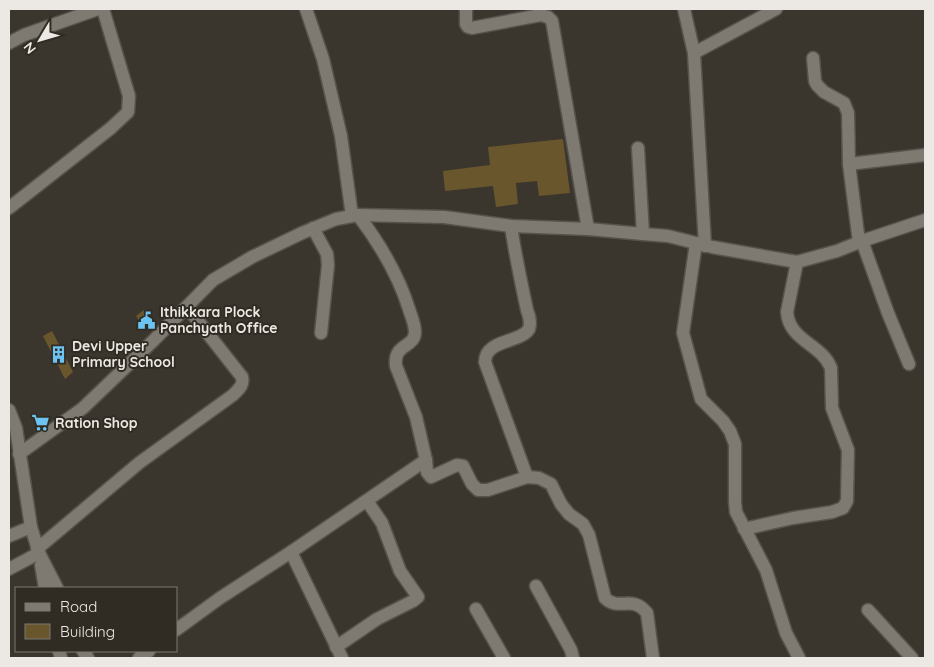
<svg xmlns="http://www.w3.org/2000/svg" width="934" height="667" font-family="Quicksand,sans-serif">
	<rect width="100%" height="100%" fill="#3a362e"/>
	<!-- building -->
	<g fill="#6a562c">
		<polygon points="563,139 570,193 539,196 537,181 516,183 518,204 496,207 493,186 445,191 443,171 490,165 488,147"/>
		<polygon points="145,309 155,324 146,330 136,316"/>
		<polygon points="52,331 73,372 65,379 43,336"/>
	</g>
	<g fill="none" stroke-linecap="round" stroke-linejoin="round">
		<defs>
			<g id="minor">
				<polyline points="306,9 323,59 341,136 352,216"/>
				<polyline points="466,9 466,24 468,27 472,28 541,15 548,17 552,21 588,229"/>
				<polyline points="684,9 694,53 705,246"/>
				<polyline points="9,43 24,35 98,9"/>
				<polyline points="694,53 776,9"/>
				<polyline points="813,58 815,81 817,85 824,92 844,103 848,113 849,164 859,242"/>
				<polyline points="638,148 643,234"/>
				<polyline points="849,164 925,155"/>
				<polyline points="9,208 111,128 128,112 129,96 103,9"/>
				<path d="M511,226C515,254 521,282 527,310C529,315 531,323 529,329C521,343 485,339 485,362L527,477"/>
				<polyline points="313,228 327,254 328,265 321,333"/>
				<polyline points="862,241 888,313 909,364"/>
				<polyline points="696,243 683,333 701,399 723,421 730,431 735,444 735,502 736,512 766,570 786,633 799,658"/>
				<polyline points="9,410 16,428 31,527 39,553 9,569"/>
				<polyline points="19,454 83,408 153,341 213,280 252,257 302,233 336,219 358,215 444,217 511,226 588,229 643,234 668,236 712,247 797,262 837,251 862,241 925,220"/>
				<path d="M426,460L427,472L431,477L457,465L463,466L472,484L478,490H488L527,477L539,478L551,484L561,504L569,514L583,524L589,535L605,598C619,612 632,594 647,613L653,658"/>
				<path d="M744,529L793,518L832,512L843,508L847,501L848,450L832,408L831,368C822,344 789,341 787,312L797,262"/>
				<polyline points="9,536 31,527"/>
				<path d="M37,549L139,463L233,395C239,389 244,385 242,377L187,307"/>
				<polyline points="291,552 342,658"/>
				<polyline points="39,553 57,588"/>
				<polyline points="41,565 45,588"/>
				<polyline points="536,586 571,650 573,658"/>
				<polyline points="476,609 504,658"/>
				<polyline points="868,610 912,658"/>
				<path d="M176,630L220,598L291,552L426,460L416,417L396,366C393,343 415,348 415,332C415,324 411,316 409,309C398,274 380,244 358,215"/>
				<polyline points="336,647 377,619 413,601 418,597 400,571 382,523 367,501"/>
				<polyline points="59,651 61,658"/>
				<polyline points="83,651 88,658"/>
				<polyline points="139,658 149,651"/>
			</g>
		</defs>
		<!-- minor casing -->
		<use href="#minor" stroke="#56534c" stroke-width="15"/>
		<!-- minor -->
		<use href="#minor" stroke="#7e7a71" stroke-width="12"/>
	</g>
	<!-- icons -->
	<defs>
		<symbol id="civic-bare" viewBox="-9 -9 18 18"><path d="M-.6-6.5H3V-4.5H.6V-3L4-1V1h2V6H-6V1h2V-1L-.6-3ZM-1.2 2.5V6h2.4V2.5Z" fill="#6bc3f2" stroke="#302c24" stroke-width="2.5" paint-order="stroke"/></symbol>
		<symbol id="building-bare" viewBox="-9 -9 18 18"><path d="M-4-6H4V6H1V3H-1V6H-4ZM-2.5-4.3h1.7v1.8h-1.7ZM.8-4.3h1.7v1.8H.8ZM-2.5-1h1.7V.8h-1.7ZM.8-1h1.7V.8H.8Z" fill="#6bc3f2" stroke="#302c24" stroke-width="2.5" paint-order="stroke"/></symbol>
		<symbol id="supermarket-bare" viewBox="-9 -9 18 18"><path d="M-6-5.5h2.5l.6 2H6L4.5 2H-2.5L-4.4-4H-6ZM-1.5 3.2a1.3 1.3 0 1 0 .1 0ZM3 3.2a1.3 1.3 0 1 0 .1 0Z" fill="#6bc3f2" stroke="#302c24" stroke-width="2.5" paint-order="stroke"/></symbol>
	</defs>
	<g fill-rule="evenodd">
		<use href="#civic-bare" x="134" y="308" width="25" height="25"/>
		<use href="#building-bare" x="46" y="342" width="25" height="25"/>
		<use href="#supermarket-bare" x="28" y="410" width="25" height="25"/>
	</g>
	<g text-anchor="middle" stroke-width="4" stroke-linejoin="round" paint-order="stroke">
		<!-- poi labels -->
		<g font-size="14" font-weight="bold" fill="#ece9e4" stroke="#302c24" text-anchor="start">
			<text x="160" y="317">Ithikkara Plock<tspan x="160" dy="16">Panchyath Office</tspan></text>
			<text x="72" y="351">Devi Upper<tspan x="72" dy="16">Primary School</tspan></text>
			<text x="55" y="428">Ration Shop</text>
		</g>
	</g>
	<!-- border -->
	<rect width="934" height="667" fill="none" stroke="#ece9e4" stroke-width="20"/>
	<!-- legend -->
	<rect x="15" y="587" width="162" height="65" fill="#302c24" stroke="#7b7871"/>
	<rect x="25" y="603" width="25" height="8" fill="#7e7a71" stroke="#7b7871"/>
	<text x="60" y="612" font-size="15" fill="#ece9e4">Road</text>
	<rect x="25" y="624" width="25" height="15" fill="#6a562c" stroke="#7b7871"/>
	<text x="60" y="637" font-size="15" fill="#ece9e4">Building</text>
	<!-- north arrow -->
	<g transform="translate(40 40) rotate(232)" stroke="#302c24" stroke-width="4" paint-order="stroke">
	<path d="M0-4L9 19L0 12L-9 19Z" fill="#ece9e4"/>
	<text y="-8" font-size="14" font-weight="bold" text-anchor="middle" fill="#ece9e4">N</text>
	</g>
</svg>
